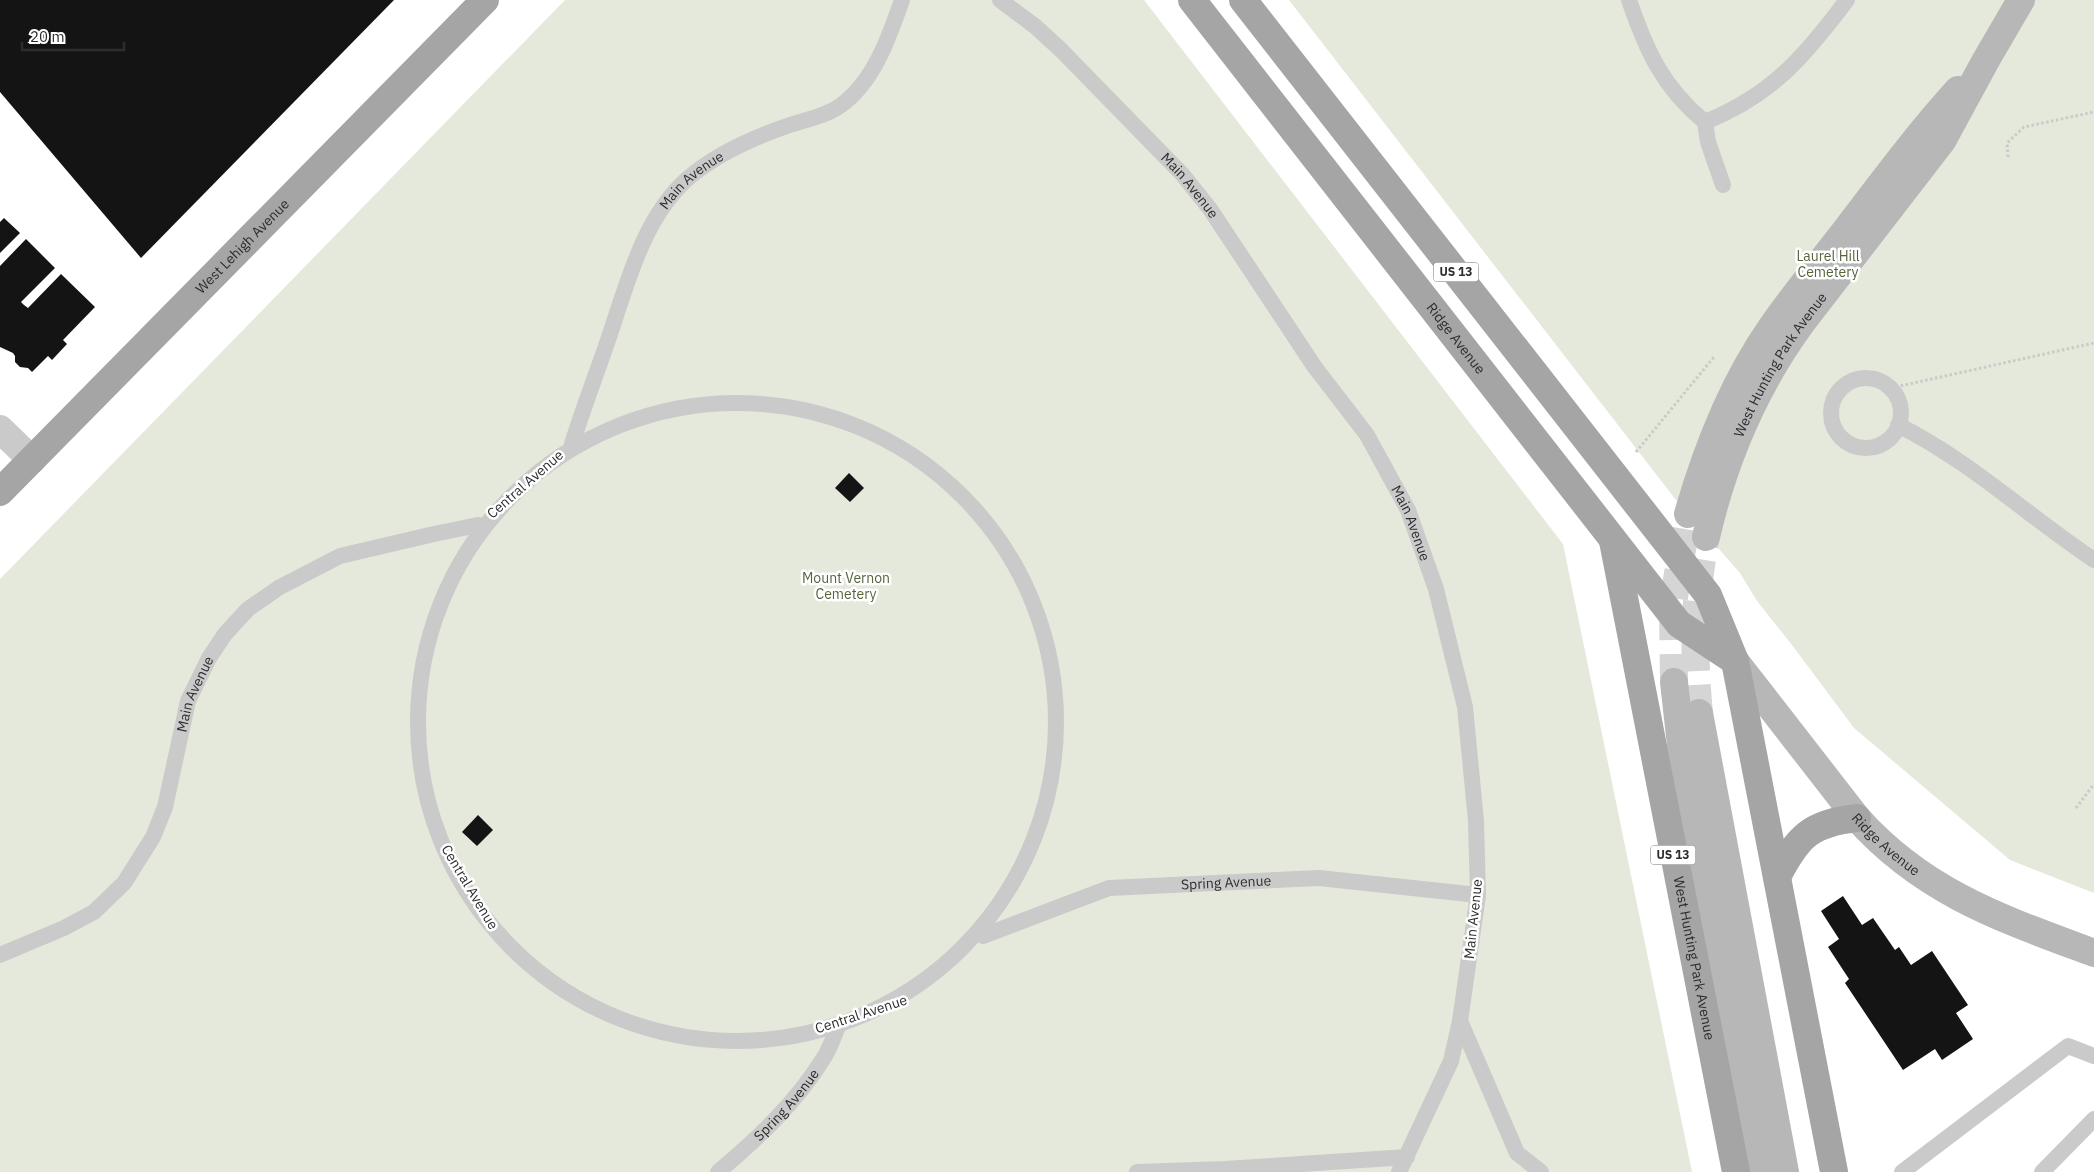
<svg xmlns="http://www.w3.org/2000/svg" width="2094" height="1172" font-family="'IBM Plex Sans',sans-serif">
	<rect width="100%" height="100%" fill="#fff"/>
	<!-- green -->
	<g fill="#e5e9db">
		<polygon points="565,0 1144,0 1563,544 1692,1172 0,1172 0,579"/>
		<polygon points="1289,0 2094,0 2094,893 2010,860 1854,728 1792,645 1757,601 1740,573 1676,500"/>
	</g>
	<!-- building -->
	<g fill="#141414">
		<polygon points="0,0 394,0 141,258 0,92"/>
		<polygon points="4,218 20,233 0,253 0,222"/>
		<polygon points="26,239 55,268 21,302 24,305 28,308 61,274 95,307 63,340 67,344 52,360 48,356 32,372 28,368 20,367 15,362 15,356 13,353 0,347 0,266"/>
		<polygon points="849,473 864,488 850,502 835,488"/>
		<polygon points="478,815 493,830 477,846 462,832"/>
		<polygon points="1843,896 1862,925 1873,918 1895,950 1899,947 1911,965 1932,951 1968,1005 1956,1013 1973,1039 1942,1060 1935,1049 1903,1070 1845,983 1849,979 1828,947 1839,939 1821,911"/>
	</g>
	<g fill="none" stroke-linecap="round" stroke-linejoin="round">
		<!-- secondary-tunnel -->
		<g stroke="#d5d5d5" stroke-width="28" stroke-dasharray="28 14" stroke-linecap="butt">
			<polyline points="1674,682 1673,603 1688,514"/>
			<path d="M1699,713C1693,653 1694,595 1706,537"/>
		</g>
		<!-- path -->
		<g stroke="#cacaca" stroke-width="3" stroke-dasharray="2.5 2.5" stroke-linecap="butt">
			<polyline points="2008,157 2007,143 2024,127 2094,112"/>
			<polyline points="1891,388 2094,343"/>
			<polyline points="1636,452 1714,357"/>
			<polyline points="2076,808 2094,784"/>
		</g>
		<!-- service -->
		<g stroke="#cacaca" stroke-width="16">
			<path id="s1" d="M1000,0L1036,27L1061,50L1182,174L1210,209L1314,366L1367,435L1408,510L1436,589L1465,707L1476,821L1478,895L1460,1021L1451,1061L1399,1172"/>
			<path d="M1629,0C1646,50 1663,88 1705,122C1772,95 1805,56 1847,0"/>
			<polyline points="1705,122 1708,142 1723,185"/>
			<circle cx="1866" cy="413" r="35"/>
			<circle cx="737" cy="722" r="319"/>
			<path d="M1898,425C1970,461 2028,516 2094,560"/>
			<path id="s2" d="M572,444C583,409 596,375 608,340C627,285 642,220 687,179C715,155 752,138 787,126C804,120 824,117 840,106C874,82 889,37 902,0"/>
			<path id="s3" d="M983,936L1109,888L1319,878L1478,895"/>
			<path id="s4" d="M0,955L64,928L94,912L124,883L153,837L165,807L188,701L209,658L225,634L248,609L280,587L340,556L434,534L478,525"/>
			<polyline points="1460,1021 1517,1153 1541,1172"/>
			<path id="s5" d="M718,1172C757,1139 796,1103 823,1059C830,1049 834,1036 839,1024"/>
			<polyline points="1137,1172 1225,1169 1407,1157"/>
			<polyline points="1902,1172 2068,1046 2094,1056"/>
			<polyline points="2042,1172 2094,1119"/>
		</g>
		<!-- minor -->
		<polyline stroke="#cacaca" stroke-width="28" points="0,429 32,460"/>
		<!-- secondary -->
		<g stroke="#b7b7b7" stroke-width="28">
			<path d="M1688,514C1707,448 1732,384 1771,328C1795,293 1823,260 1849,226C1884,180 1919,133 1958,90"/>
			<path id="s6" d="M1706,537C1724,459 1755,386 1803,321L1942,141L1986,60L2021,0"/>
			<path id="s7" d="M1735,661L1857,818C1924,893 2003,919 2094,953"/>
			<polyline points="1674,682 1681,745 1763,1172"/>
			<polyline points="1699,713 1785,1172"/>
		</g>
		<!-- primary -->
		<g stroke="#a5a5a5" stroke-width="28">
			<path id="s8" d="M1192,0L1679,624L1735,661"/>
			<polyline points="1243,0 1708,595 1735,661 1834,1172"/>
			<path id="s9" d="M0,492L485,0"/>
			<path id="s10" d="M1613,541L1736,1172"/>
			<path d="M1777,877C1798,836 1811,823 1857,818"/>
		</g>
	</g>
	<g text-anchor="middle" stroke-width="5" stroke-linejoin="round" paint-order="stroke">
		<!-- shield labels -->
		<g fill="#fff" stroke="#6c6c6c" stroke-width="1">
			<rect x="1433.5" y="262.5" width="45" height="19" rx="4"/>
			<rect x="1650.5" y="845.5" width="45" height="19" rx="4"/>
		</g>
		<g font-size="12" font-weight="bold" fill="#2d2d2d">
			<text x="1456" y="276">US 13</text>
			<text x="1673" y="859">US 13</text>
		</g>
		<!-- street labels -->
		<g font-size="14" fill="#2d2d2d" stroke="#fff">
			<text dy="5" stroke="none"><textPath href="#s2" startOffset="294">Main Avenue</textPath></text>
			<text dy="5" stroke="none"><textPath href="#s1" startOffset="266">Main Avenue</textPath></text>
			<text dy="5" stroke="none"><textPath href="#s9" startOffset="345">West Lehigh Avenue</textPath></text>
			<text dy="5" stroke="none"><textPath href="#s8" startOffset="429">Ridge Avenue</textPath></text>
			<text dy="5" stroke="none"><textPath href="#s6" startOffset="189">West Hunting Park Avenue</textPath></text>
			<text transform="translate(525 484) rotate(-41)" y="5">Central Avenue</text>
			<text dy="5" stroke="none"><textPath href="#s1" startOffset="671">Main Avenue</textPath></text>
			<text dy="5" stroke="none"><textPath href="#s4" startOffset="349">Main Avenue</textPath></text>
			<text dy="5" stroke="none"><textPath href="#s7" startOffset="238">Ridge Avenue</textPath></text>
			<text dy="5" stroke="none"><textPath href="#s3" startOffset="252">Spring Avenue</textPath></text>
			<text transform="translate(470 887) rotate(59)" y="5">Central Avenue</text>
			<text transform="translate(1473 919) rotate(-84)" y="5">Main Avenue</text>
			<text dy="5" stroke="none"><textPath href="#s10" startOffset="425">West Hunting Park Avenue</textPath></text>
			<text transform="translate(861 1014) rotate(-18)" y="5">Central Avenue</text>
			<text dy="5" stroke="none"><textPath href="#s5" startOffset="96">Spring Avenue</textPath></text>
		</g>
		<!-- park labels -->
		<g font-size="14" fill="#56643e" stroke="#fff">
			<text x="1828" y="261">Laurel Hill<tspan x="1828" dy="16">Cemetery</tspan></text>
			<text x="846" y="583">Mount Vernon<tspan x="846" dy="16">Cemetery</tspan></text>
		</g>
	</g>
	<!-- scale -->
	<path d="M22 42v8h102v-8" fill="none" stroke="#2d2d2d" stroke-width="2.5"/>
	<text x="30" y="42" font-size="15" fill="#2d2d2d" stroke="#ffffff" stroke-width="4" paint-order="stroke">20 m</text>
</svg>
